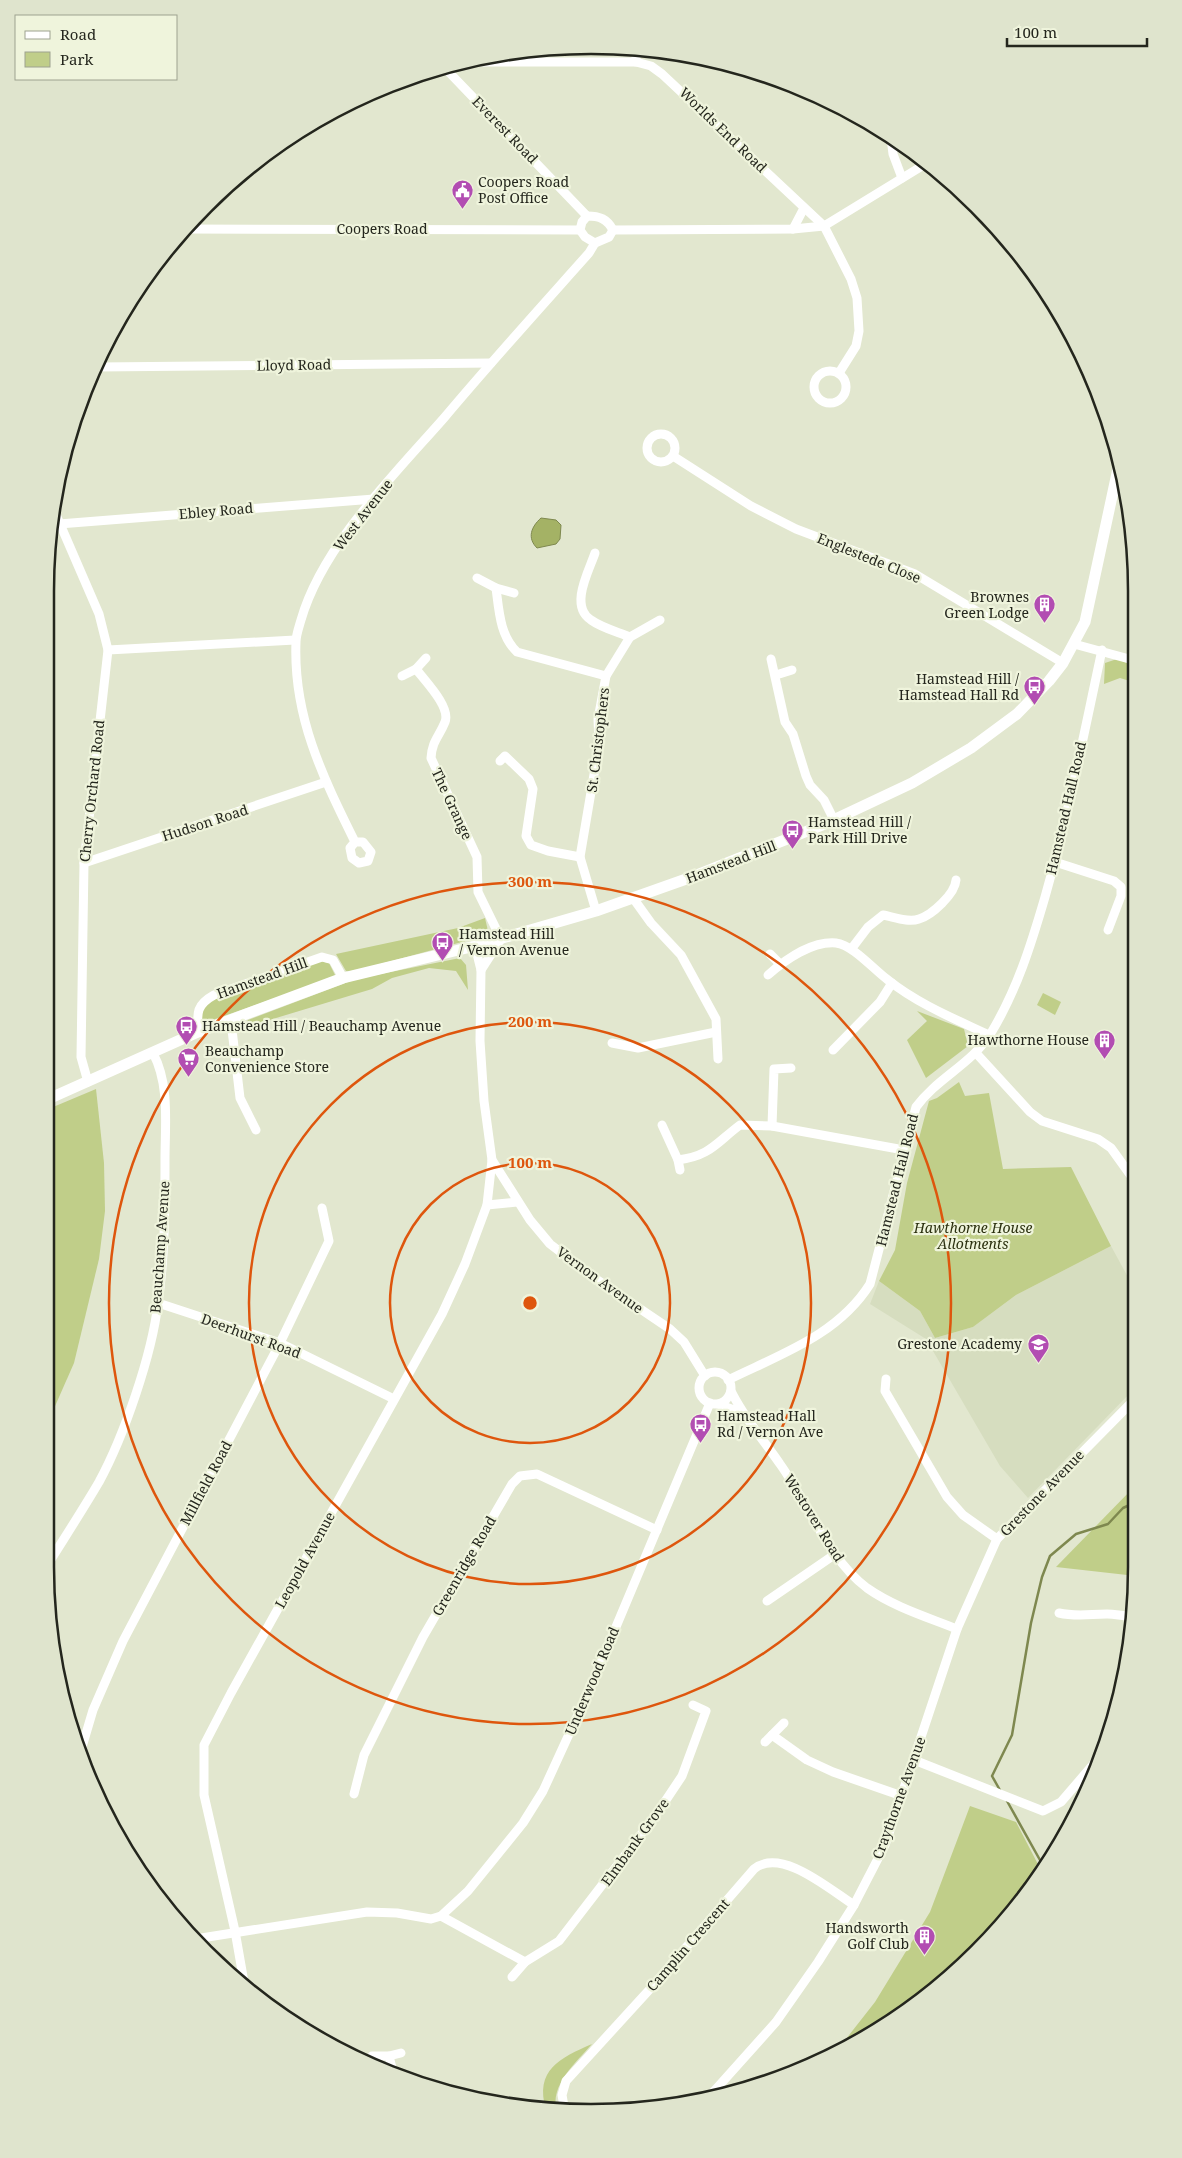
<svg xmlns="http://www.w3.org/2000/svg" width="1182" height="2158" font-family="'Noto Serif',serif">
	<rect width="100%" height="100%" fill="#e2e7cf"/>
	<!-- built -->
	<polygon fill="#d6ddbf" points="1111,1246 1135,1290 1135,1388 1028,1498 1000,1466 926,1339 870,1304 879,1281 920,1311 935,1338 973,1327 1016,1295"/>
	<!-- green -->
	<g fill="#c0ce89">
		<polygon points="1117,659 1133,665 1133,682 1120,678 1104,684 1105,663"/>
		<polygon points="485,918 488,931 484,936 351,972 346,971 336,954 458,928"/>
		<polygon points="460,958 466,965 468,990 456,971 429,968 392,978 372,989 243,1028 248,1020 356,979"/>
		<polygon points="320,961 329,963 336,977 201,1024 201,1008 205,1003"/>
		<polygon points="1043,993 1061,1002 1055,1015 1037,1005"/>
		<polygon points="917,1011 964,1029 968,1046 926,1078 907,1040 927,1021"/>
		<polygon points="959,1082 965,1096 989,1093 1003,1169 1071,1167 1111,1246 1016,1295 973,1327 935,1338 920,1311 879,1281 895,1250 907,1183 929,1101 937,1098"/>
		<polygon points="96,1089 104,1163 105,1211 99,1259 74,1363 45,1429 46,1110"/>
		<polygon points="1135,1486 1136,1576 1056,1567"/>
		<path d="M970,1806L1016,1822L1042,1872C1004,1929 952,1981 895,2020C877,2033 855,2042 835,2053L875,2002L930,1912Z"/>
		<path d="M592,2044C576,2063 549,2085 557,2112L546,2110C534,2070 560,2058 592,2044Z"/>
	</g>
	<!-- water -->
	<path fill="#a4b265" stroke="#7e884f" d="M541,518L556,520L561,525L560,539L556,544L537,548C527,538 531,527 541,518Z"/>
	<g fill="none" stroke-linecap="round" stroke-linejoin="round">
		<!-- stream -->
		<g stroke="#7e884f" stroke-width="2.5">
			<polyline points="1001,1792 992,1776 1012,1735 1031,1623 1042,1577 1050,1556 1076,1534 1108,1524 1123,1508 1136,1502"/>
			<polyline points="1007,1801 1045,1869"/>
		</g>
		<!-- street -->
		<g stroke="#fff" stroke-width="9">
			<polyline points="532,50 537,61"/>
			<polyline points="458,62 636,62 651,66 662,74 824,226 851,279 857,298 859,331 856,346 839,373"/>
			<polyline points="636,62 636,49"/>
			<polyline points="443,66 587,216"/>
			<polyline points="891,138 893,154 902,178"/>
			<path d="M587,216C600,216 607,219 613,230L609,237L595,243L585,237L580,230L582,222Z"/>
			<polyline points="183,229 580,230"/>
			<polyline points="793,229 804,208"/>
			<polyline points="613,230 793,229 824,226 927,163"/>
			<polyline points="98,367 491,363"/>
			<circle cx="830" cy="387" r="16"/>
			<circle cx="661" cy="448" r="14"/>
			<polyline points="673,456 751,506 796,529 915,574 1063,663"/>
			<polyline points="54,510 99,614 108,650 84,863 81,1057 88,1082"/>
			<polyline points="59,524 374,499"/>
			<path d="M595,553C589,571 569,606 591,620C602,628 618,632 630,637"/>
			<polyline points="477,578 496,588 514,593"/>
			<path d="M496,588C499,611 500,636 517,652L606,676"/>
			<polyline points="1074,644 1133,660"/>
			<polyline points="108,650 295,640"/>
			<polyline points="771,659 785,722 793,734 806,776 810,785 824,800 834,820"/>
			<path d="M416,669C425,681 451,707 445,722C439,737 432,741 431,758L477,857L478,892L501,939L481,970L475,946"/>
			<polyline points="776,675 792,670"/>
			<polyline points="402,676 416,669 426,658"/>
			<polyline points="500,761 505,756 529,779 533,789 526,836 531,845 548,851 580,857"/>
			<path d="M355,842L350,848L352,858L359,863L368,861L371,852L363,842H355C323,777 293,717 296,642C296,635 299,627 301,620C322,546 394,475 444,418C491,362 540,308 589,253L595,243"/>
			<polyline points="1055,862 1114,881 1121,887 1121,896 1108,930"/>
			<polyline points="84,863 326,782"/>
			<polyline points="633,898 651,923 681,955 716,1019 718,1059"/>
			<polyline points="596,911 580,857 599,745 598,719 606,676 630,637 660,620"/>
			<path d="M852,948L868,927L883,915C894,917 908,923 919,919C932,915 955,894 956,880"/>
			<polyline points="770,954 780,964"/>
			<polyline points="481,970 480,1041 484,1101 492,1160 530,1220 550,1244 593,1277 670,1329 684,1342 705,1376"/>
			<path d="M768,975C785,960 812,941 836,943C853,945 873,969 888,980C918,1004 955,1019 989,1035"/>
			<polyline points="231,1021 240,1098 256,1130"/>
			<path d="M198,1032C197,1013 196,1005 214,995L322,957L333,960L343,978"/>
			<polyline points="612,1043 638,1048 716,1032"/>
			<polyline points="833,1050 880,1002 892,983"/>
			<polyline points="976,1053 1030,1112 1042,1121 1098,1139 1111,1148 1134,1180"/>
			<polyline points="662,1125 678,1160 680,1170"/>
			<polyline points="772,1126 774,1069 791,1068"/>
			<path d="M678,1160C710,1156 716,1143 740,1125L772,1126L904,1150"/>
			<polyline points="487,1205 517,1202"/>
			<polyline points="158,1303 280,1343 394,1399"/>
			<circle cx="715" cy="1388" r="16"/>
			<polyline points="886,1379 885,1391 947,1497 963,1515 997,1539"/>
			<path d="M728,1380C781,1354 838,1335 870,1284L916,1107C937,1078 972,1064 991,1033C1017,990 1031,945 1045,897C1068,816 1084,733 1102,650"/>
			<path d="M731,1391C744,1418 763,1439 780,1464C808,1503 828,1559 867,1588C894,1607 927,1617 957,1629"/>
			<polyline points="718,1404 742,1413"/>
			<path d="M45,1569C63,1540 82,1511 99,1482C124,1436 152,1355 158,1303C165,1256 165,1207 165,1160C165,1124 170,1085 153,1053"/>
			<polyline points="767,1601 834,1555"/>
			<path d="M1059,1613C1085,1619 1106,1609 1133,1618"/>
			<polyline points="772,1735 807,1760 833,1772 902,1796"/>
			<polyline points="765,1742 784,1723"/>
			<polyline points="1097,1759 1121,1690"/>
			<polyline points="914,1760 1043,1811 1061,1802 1097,1760"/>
			<polyline points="82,1761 82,1747 93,1710 123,1641 280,1343 329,1241 322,1208"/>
			<polyline points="354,1794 364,1755 423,1637 512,1484 520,1476 537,1474 657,1530"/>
			<polyline points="441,1916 525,1962 559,1941 656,1815 682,1776 706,1711 693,1705"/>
			<polyline points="195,1939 367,1912 397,1913 431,1919 441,1916 468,1891 523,1823 543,1791 592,1684 710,1403"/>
			<polyline points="512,1977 525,1962"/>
			<polyline points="245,1988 235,1931 204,1795 204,1745 231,1693 442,1314 465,1264 487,1205 492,1160"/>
			<polyline points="372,2056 389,2056 401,2053"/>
			<polyline points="389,2056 394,2076"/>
			<polyline points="708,2098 776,2022 818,1962 854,1905 885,1845 957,1629 997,1539 1135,1399"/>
			<path d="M565,2112L562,2095L566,2081L650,1989L754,1869C781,1847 829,1889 854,1905"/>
		</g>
		<!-- secondary -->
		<polyline stroke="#fff" stroke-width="11" points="46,1100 198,1032 343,978 475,946 596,911 689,878 825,824 912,783 971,748 1017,714 1049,681 1063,663 1085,622 1119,464"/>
	</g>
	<!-- distance rings -->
	<g fill="none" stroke="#de560d" stroke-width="2.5">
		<circle cx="530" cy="1303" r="140"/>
		<circle cx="530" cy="1303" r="281"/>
		<circle cx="530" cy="1303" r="421"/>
	</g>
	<!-- icons -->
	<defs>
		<symbol id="civic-pin" viewBox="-11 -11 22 30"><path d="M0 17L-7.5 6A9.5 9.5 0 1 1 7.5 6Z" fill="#b24db2" stroke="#eff4dc"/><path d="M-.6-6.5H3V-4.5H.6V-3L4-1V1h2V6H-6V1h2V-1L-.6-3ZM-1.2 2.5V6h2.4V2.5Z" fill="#fff"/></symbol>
		<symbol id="building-pin" viewBox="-11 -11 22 30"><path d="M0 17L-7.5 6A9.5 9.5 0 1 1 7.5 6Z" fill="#b24db2" stroke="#eff4dc"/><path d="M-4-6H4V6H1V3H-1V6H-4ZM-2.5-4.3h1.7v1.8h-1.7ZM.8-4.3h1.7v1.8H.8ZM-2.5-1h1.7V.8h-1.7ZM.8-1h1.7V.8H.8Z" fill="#fff"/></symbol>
		<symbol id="bus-pin" viewBox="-11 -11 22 30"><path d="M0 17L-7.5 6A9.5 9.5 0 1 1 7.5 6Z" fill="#b24db2" stroke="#eff4dc"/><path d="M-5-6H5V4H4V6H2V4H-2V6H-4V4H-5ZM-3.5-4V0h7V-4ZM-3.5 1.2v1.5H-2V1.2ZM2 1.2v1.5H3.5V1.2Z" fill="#fff"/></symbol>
		<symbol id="supermarket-pin" viewBox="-11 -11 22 30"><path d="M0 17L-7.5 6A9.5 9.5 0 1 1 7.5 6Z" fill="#b24db2" stroke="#eff4dc"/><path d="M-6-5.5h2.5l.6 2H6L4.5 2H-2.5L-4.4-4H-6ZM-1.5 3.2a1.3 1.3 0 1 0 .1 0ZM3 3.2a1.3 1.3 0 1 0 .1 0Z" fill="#fff"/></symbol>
		<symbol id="school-pin" viewBox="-11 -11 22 30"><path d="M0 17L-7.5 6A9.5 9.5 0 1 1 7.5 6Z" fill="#b24db2" stroke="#eff4dc"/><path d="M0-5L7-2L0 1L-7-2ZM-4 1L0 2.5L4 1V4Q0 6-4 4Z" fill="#fff"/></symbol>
	</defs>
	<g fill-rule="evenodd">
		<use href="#civic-pin" x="450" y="178" width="25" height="34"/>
		<use href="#building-pin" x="1032" y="592" width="25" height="34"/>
		<use href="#bus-pin" x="1022" y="674" width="25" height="34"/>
		<use href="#bus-pin" x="780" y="818" width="25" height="34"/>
		<use href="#bus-pin" x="430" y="930" width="25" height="34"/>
		<use href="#bus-pin" x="174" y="1014" width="25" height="34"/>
		<use href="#building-pin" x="1092" y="1028" width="25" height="34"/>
		<use href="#supermarket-pin" x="176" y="1046" width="25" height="34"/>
		<use href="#school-pin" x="1026" y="1332" width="25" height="34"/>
		<use href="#bus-pin" x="688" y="1412" width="25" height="34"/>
		<use href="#building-pin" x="912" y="1924" width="25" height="34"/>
	</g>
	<g text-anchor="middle" stroke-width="4.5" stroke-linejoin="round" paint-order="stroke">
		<!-- street labels -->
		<g font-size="14" fill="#24261d" stroke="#eff4dc">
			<text transform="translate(505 130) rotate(46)" y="5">Everest Road</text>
			<text transform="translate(723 130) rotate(44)" y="5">Worlds End Road</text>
			<text x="382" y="234">Coopers Road</text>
			<text transform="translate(294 365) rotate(-1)" y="5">Lloyd Road</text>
			<text transform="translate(216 511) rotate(-5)" y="5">Ebley Road</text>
			<text transform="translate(363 515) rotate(-52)" y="5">West Avenue</text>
			<text transform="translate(869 558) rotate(22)" y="5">Englestede Close</text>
			<text transform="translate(598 740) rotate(-83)" y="5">St. Christophers</text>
			<text transform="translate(92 791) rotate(-84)" y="5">Cherry Orchard Road</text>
			<text transform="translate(452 804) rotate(65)" y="5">The Grange</text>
			<text transform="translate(1066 808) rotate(-77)" y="5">Hamstead Hall Road</text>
			<text transform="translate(205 823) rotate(-18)" y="5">Hudson Road</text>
			<text transform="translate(731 862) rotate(-21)" y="5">Hamstead Hill</text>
			<text transform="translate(262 978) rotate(-20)" y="5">Hamstead Hill</text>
			<text transform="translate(897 1180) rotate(-76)" y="5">Hamstead Hall Road</text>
			<text transform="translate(160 1247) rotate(-86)" y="5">Beauchamp Avenue</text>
			<text transform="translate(600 1280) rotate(36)" y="5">Vernon Avenue</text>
			<text transform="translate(251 1336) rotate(20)" y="5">Deerhurst Road</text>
			<text transform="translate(206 1483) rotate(-62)" y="5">Millfield Road</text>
			<text transform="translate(1042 1493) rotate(-46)" y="5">Grestone Avenue</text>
			<text transform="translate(814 1518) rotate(58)" y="5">Westover Road</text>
			<text transform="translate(305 1560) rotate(-61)" y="5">Leopold Avenue</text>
			<text transform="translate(464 1566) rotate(-60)" y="5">Greenridge Road</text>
			<text transform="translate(592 1681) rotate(-67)" y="5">Underwood Road</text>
			<text transform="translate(899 1798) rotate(-70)" y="5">Craythorne Avenue</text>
			<text transform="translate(635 1842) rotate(-54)" y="5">Elmbank Grove</text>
			<text transform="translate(688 1945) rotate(-49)" y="5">Camplin Crescent</text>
		</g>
		<!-- poi labels -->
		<g font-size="14" fill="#24261d" stroke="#eff4dc" text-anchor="start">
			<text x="478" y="187">Coopers Road<tspan x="478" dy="16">Post Office</tspan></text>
			<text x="1029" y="602" text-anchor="end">Brownes<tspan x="1029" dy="16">Green Lodge</tspan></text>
			<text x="1019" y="684" text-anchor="end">Hamstead Hill /<tspan x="1019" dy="16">Hamstead Hall Rd</tspan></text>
			<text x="808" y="827">Hamstead Hill /<tspan x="808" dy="16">Park Hill Drive</tspan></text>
			<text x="459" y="939">Hamstead Hill<tspan x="459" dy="16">/ Vernon Avenue</tspan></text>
			<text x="202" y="1031">Hamstead Hill / Beauchamp Avenue</text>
			<text x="1089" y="1045" text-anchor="end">Hawthorne House</text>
			<text x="205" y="1056">Beauchamp<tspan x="205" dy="16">Convenience Store</tspan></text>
			<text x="1022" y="1349" text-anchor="end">Grestone Academy</text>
			<text x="717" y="1421">Hamstead Hall<tspan x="717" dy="16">Rd / Vernon Ave</tspan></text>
			<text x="909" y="1933" text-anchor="end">Handsworth<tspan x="909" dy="16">Golf Club</tspan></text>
		</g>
		<!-- park labels -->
		<g font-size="14" font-style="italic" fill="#2b300f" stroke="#eff4dc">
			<text x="973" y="1233">Hawthorne House<tspan x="973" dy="16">Allotments</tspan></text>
		</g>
	</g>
	<!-- crop -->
	<path d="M0 0H1182V2158H0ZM591 54H591A537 537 0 0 1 1128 591V1567A537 537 0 0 1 591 2104H591A537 537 0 0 1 54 1567V591A537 537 0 0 1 591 54Z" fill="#dfe4cd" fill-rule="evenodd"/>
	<path fill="none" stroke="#24261d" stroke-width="2.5" d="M591 54H591A537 537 0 0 1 1128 591V1567A537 537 0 0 1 591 2104H591A537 537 0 0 1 54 1567V591A537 537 0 0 1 591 54Z"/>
	<circle cx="530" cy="1303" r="8" fill="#de560d" stroke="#eff4dc" stroke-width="2.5"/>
	<g font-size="15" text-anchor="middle" font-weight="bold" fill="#de560d" stroke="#eff4dc" stroke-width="4.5" stroke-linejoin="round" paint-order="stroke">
		<text x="530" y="887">300 m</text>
		<text x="530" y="1027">200 m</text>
		<text x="530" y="1168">100 m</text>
	</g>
	<!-- legend -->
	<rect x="15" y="15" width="162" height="65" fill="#eff4dc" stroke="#9ea290"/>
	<rect x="25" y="31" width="25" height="8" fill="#ffffff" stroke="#9ea290"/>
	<text x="60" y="40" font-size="15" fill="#24261d">Road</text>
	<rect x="25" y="52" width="25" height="15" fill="#c0ce89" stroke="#9ea290"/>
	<text x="60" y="65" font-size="15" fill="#24261d">Park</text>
	<!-- scale -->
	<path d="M1007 38v8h140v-8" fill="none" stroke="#24261d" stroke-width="2.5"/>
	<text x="1014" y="38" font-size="15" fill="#24261d" stroke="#eff4dc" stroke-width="4" paint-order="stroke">100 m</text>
</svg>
